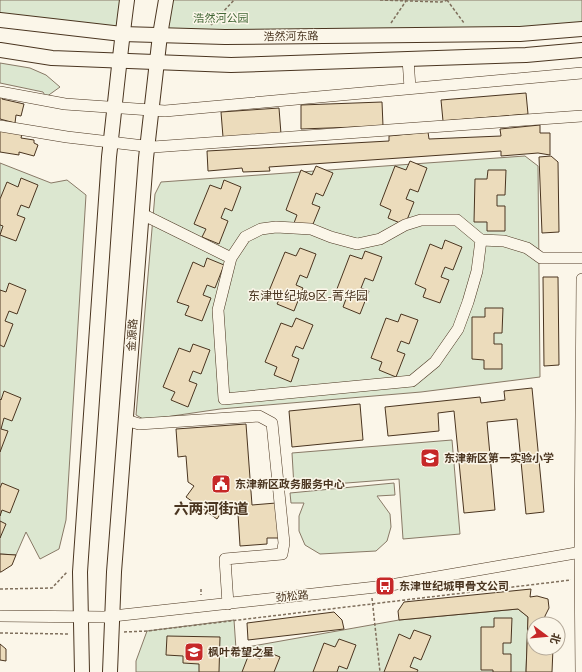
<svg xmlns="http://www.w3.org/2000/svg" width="582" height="672" font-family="'Public Sans','Noto Sans SC',sans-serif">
	<rect width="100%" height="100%" fill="#fbf6e9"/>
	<!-- green -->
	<g fill="#dce7d0" stroke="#887966">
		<polygon points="0,0 127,0 122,34 0,20"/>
		<polygon points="166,0 582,0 582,29 160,35"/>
		<polygon points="0,63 30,68 46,75 60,87 46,97 43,92 0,83"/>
		<polygon points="525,156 538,166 540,377 421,392 220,409 145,420 136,415 155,194 161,182"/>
		<polygon points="0,163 51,183 67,180 86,195 66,520 59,549 40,559 26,532 16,555 0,554"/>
		<polygon points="452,440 460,534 403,539 399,479 294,487 292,453"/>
		<polygon points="394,483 395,495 377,496 390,514 391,527 387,541 376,551 320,554 305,545 299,531 299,516 304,503 291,503 290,493"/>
		<polygon points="518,609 528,617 526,672 136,672 136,661 147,631 234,620 236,649 399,620"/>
	</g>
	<!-- building -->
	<g fill="#ecdcbc" stroke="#4a3520">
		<polygon points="526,93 528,114 443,121 441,100"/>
		<polygon points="0,95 3,96 2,99 24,104 21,116 16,115 15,123 0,119"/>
		<polygon points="382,102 383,126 301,129 301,105"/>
		<polygon points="279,108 281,134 223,137 221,112"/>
		<polygon points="540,125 540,133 550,133 550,155 538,153 501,156 501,151 269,167 270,171 243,172 242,168 208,171 207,151 389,141 389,136 428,132 429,139 501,136 500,129"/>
		<polygon points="0,130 22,134 21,138 34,140 34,143 38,145 34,156 19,152 19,155 0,152"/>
		<polygon points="551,156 558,162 559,232 542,233 539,157"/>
		<polygon points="410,161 427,168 418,192 410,189 406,199 414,202 405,225 388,218 391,210 380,205 395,166 406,170"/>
		<polygon points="316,166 333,173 323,196 316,193 312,204 320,207 311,229 294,223 297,215 286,210 301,170 312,175"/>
		<polygon points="488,170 506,170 505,195 497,195 497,206 505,206 505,231 487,231 487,222 474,222 475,179 487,179"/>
		<polygon points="21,178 38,185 29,208 21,205 17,215 25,218 16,241 0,235 3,226 0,225 0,199 7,182 18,187"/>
		<polygon points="224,180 241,187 232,211 225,208 221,218 228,221 219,244 202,237 206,229 194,224 210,185 221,189"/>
		<polygon points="445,240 462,247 453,270 445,267 441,277 449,280 440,303 423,297 426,289 415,284 430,244 442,249"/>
		<polygon points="300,248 316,254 307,278 300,275 296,285 303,288 294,311 277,304 281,296 269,291 285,252 296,256"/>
		<polygon points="365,251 382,257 373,281 365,278 361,288 369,291 360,314 343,307 346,299 335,294 350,255 362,259"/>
		<polygon points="207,258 224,265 215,288 207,285 203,295 211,298 202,321 185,315 189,306 177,302 193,262 204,267"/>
		<polygon points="543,277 558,277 559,365 544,366"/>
		<polygon points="9,283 26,290 17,314 9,311 5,321 13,324 4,347 0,345 0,290 6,292"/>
		<polygon points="485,308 503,308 502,333 494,333 494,344 502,344 502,369 484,369 484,360 472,359 472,317 485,317"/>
		<polygon points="401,314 418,320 409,344 401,341 397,351 405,354 396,377 379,370 382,362 371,358 386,318 398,322"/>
		<polygon points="296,318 313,325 303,349 296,346 292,356 299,359 291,382 274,375 277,367 265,362 281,323 292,327"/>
		<polygon points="193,344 210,350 201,374 193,371 189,381 197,384 188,407 171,400 175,392 163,387 179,348 190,352"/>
		<polygon points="532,388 544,512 526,514 517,419 487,422 495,510 464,513 454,411 438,413 439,431 388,436 385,407 480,397 481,403 505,400 504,391"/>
		<polygon points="4,391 21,398 12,421 4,418 1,429 8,431 0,452 0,399 1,400"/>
		<polygon points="360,404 363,440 292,447 289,411"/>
		<polygon points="246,424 252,505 276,503 279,538 267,538 267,544 240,546 238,514 230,515 223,510 217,519 186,497 194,486 188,482 186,456 178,457 176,429"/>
		<polygon points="2,483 19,490 10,513 2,510 0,516 0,488"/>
		<polygon points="0,521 6,524 0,538"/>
		<polygon points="0,554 16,555 12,565 1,572 0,572"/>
		<polygon points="531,589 530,597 537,596 548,599 549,608 545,616 544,622 554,622 553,624 534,624 534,648 553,648 552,672 526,672 528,617 518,609 399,620 398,611 404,602"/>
		<polygon points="334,612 342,620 344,629 248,640 247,623"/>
		<polygon points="494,618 512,618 511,643 503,643 503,654 511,654 511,672 493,672 493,670 481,670 481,627 494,627"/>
		<polygon points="414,630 431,636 421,660 414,657 410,667 418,670 417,672 384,672 399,634 410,639"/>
		<polygon points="167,636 220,637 219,672 199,672 199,664 183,663 183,656 166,655"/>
		<polygon points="339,639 356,645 347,669 339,666 337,672 313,672 324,643 335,647"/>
		<polygon points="0,644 6,649 6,661 0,660"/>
		<polygon points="263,650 280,657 274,672 242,672 249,654 260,659"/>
	</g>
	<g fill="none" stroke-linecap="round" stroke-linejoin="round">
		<defs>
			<g id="minor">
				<polyline points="408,59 410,88"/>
				<polyline points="0,92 65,104 165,111 582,73"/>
				<polyline points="0,126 67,137 153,147 582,116"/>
				<polyline points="142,214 231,258 218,310 224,399 412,381 435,362 458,329 468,302 477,271 481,240 457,220 421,220 405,225 380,239 357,244 331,237 311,229 276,227 261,229 245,237 231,258"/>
				<polyline points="481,240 504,241 527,248 541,258 582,258"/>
				<polyline points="126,420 139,424 259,416 272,423 284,543 282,554 225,559 228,604"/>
				<polyline points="0,616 104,617 385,586 582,552"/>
				<polyline points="581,672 580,552 582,279"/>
			</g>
			<g id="major">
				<polyline points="0,20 122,34 225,37 520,34 582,29"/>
				<polyline points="0,50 52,58 231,65 526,55 582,50"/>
				<path d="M82,672L80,572L81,557L109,157C115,105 120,52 127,0"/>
				<polyline points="110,672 114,572 146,158 160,35 166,0"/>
			</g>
		</defs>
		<!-- minor casing -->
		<use href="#minor" stroke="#4a3520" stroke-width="12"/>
		<!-- major casing -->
		<use href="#major" stroke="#4a3520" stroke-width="16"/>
		<!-- path -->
		<g stroke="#7f6f5c" stroke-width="1.5" stroke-dasharray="3 2" stroke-linecap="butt">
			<polyline points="380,0 441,2 448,0"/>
			<polyline points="447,0 464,23"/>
			<polyline points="391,23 406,1"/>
			<polyline points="211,25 234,0"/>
			<polyline points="0,589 52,588 67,572"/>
			<polyline points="201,589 201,595"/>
			<polyline points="372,598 380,672"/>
			<polyline points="124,632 147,631 571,580"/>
			<polyline points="0,633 70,634"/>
		</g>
		<!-- minor -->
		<use href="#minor" stroke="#fbf6e9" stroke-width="11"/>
		<!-- major -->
		<use href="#major" stroke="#fbf6e9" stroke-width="14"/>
	</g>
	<!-- icons -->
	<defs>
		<symbol id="school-square" viewBox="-11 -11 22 22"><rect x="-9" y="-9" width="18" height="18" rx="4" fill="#c62828" stroke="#fbf6e9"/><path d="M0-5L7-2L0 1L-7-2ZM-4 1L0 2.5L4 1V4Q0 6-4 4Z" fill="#fff"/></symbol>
		<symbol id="civic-square" viewBox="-11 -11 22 22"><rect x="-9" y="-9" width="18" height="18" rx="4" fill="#c62828" stroke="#fbf6e9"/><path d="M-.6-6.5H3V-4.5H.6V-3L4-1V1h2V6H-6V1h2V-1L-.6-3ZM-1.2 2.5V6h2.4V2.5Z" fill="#fff"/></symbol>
		<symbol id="bus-square" viewBox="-11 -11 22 22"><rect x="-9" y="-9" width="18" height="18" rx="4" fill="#c62828" stroke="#fbf6e9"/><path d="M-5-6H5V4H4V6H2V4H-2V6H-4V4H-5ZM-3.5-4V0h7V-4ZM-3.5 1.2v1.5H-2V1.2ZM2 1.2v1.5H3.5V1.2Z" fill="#fff"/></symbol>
	</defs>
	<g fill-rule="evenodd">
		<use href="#school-square" x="419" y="447" width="22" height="22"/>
		<use href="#civic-square" x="210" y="473" width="22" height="22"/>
		<use href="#bus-square" x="374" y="575" width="22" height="22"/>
		<use href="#school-square" x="183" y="641" width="22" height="22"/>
	</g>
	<g text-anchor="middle" stroke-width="3" stroke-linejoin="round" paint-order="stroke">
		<!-- park labels -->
		<g font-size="11" fill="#436837" stroke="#fbf6e9">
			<text x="221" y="22">浩然河公园</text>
		</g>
		<!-- street labels -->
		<g font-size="11" fill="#4a3520" stroke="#fbf6e9">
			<text transform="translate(291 36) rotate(-1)" y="4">浩然河东路</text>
			<text transform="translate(132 335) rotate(-86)" y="4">金源路</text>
			<text transform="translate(292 596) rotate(-6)" y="4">劲松路</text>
		</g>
		<!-- poi labels -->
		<g font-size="11" font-weight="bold" fill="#4a3520" stroke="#fbf6e9" text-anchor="start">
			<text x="444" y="462">东津新区第一实验小学</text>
			<text x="235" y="488">东津新区政务服务中心</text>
			<text x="399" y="590">东津世纪城甲骨文公司</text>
			<text x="208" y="656">枫叶希望之星</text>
		</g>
		<!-- neighbourhood labels -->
		<g font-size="12" fill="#4a3520" stroke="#fbf6e9">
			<text x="308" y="300">东津世纪城9区-菁华园</text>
		</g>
		<!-- district labels -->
		<g font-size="15" font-weight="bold" fill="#4a3520" stroke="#fbf6e9">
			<text x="211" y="514">六两河街道</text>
		</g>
	</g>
	<!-- north arrow -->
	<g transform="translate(546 636) rotate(106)"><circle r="19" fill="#fbf6e9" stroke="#b4a999"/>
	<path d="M0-3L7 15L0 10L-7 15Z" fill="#c62828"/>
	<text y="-6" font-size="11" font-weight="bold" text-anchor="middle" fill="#4a3520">北</text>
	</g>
</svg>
